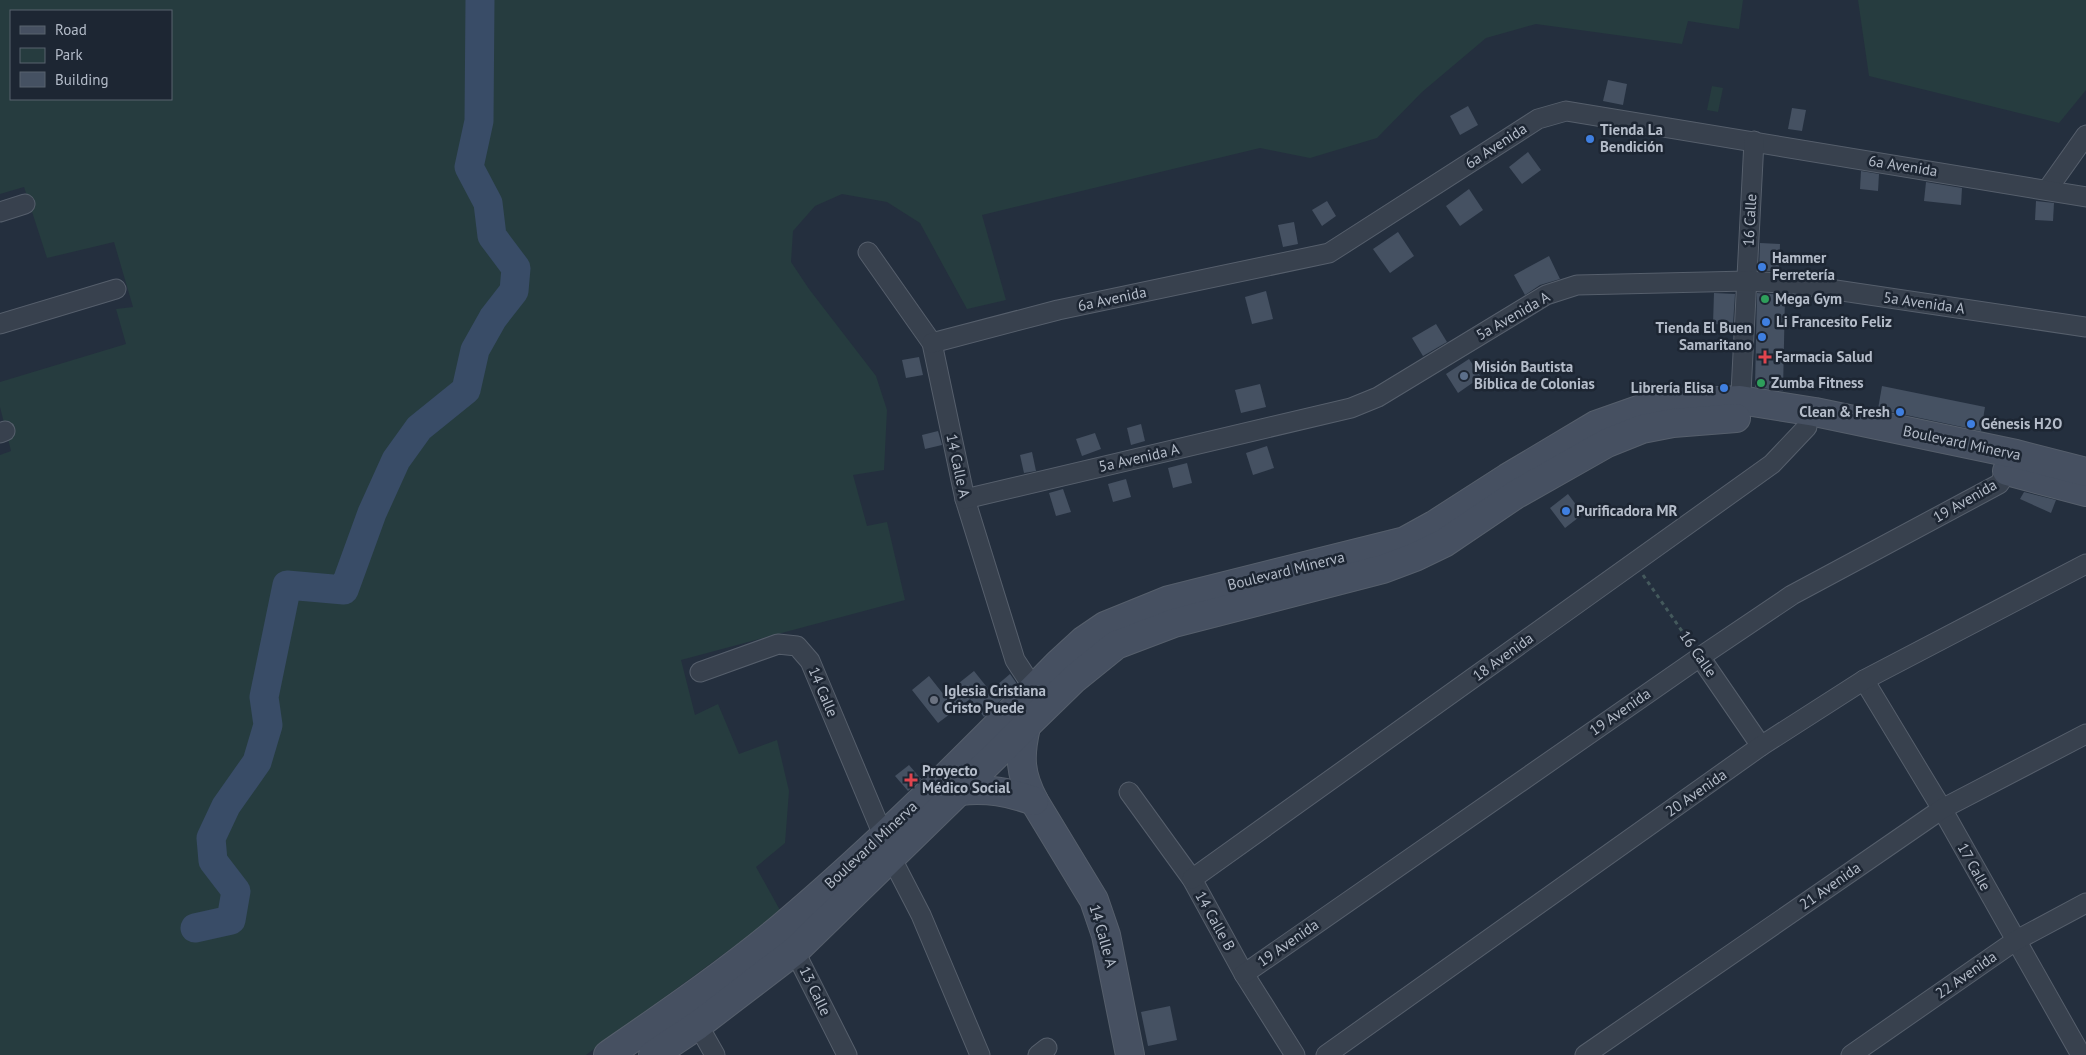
<svg xmlns="http://www.w3.org/2000/svg" width="2086" height="1055" font-family="'PT Sans',sans-serif">
	<rect width="100%" height="100%" fill="#242f3e"/>
	<!-- green -->
	<g fill="#263c3f" fill-rule="evenodd">
		<path d="M0,0H1743L1739,29L1688,21L1682,44L1536,24L1486,38L1422,92L1377,138L1310,158L1260,148L982,215L1006,300L967,309L920,223L887,202L842,194L815,206L793,231L791,262L809,289L876,376L887,410L884,470L853,475L867,526L887,522L905,600L681,660L695,715L718,704L739,754L777,740L789,791L785,843L756,867L781,912L586,1055H0V455L11,451L0,407V382L126,344L116,309L133,307L114,242L47,258L24,187L0,194ZM11,11H171V99H11Z"/>
		<polygon points="1858,0 2086,0 2086,90 2059,123 1869,76"/>
		<polygon points="1712,86 1723,88 1718,112 1707,110"/>
	</g>
	<g fill="none" stroke-linecap="round" stroke-linejoin="round">
		<!-- river -->
		<polyline stroke="#394c67" stroke-width="29" points="195,928 231,920 236,891 213,861 211,838 226,806 257,762 268,725 264,697 287,585 344,590 372,513 396,460 419,428 466,390 475,350 493,318 514,291 516,268 492,236 488,203 469,167 479,121 480,0"/>
	</g>
	<!-- building -->
	<g fill="#455162">
		<polygon points="1608,80 1627,84 1623,105 1603,101"/>
		<polygon points="1468,106 1478,125 1460,135 1450,116"/>
		<polygon points="1792,108 1806,110 1802,131 1788,129"/>
		<polygon points="1528,152 1541,170 1522,184 1509,167"/>
		<polygon points="1861,171 1879,174 1878,191 1860,189"/>
		<polygon points="1926,182 1962,188 1961,205 1924,201"/>
		<polygon points="1469,189 1483,210 1460,226 1446,206"/>
		<polygon points="1327,201 1336,216 1322,226 1312,210"/>
		<polygon points="2036,201 2054,203 2053,221 2035,220"/>
		<polygon points="1294,222 1298,244 1283,247 1278,225"/>
		<polygon points="1398,232 1414,256 1390,273 1373,249"/>
		<polygon points="1760,243 1780,244 1779,272 1759,270"/>
		<polygon points="1549,256 1560,279 1540,285 1525,295 1514,275"/>
		<polygon points="1266,291 1273,319 1252,324 1245,297"/>
		<polygon points="1714,293 1735,294 1733,325 1713,324"/>
		<polygon points="1757,293 1785,295 1783,391 1755,387"/>
		<polygon points="1436,324 1447,342 1423,356 1412,338"/>
		<polygon points="919,357 923,375 906,378 902,360"/>
		<polygon points="1469,359 1481,377 1458,393 1446,374"/>
		<polygon points="1260,384 1266,407 1241,413 1235,390"/>
		<polygon points="1882,386 1985,407 1981,431 1878,409"/>
		<polygon points="1141,424 1145,441 1131,445 1127,428"/>
		<polygon points="938,431 942,445 925,449 922,435"/>
		<polygon points="1095,433 1101,449 1082,456 1076,439"/>
		<polygon points="1267,446 1274,468 1253,475 1246,453"/>
		<polygon points="1032,452 1036,471 1024,473 1020,455"/>
		<polygon points="1187,463 1192,483 1173,488 1168,468"/>
		<polygon points="1126,479 1131,497 1113,502 1108,484"/>
		<polygon points="1063,489 1071,512 1056,516 1049,493"/>
		<polygon points="2024,492 2056,500 2051,513 2020,499"/>
		<polygon points="1568,494 1583,514 1565,528 1550,508"/>
		<polygon points="974,671 990,691 1010,674 1017,684 984,717 970,699 938,723 912,690 929,676 944,695"/>
		<polygon points="909,765 921,779 908,791 895,776"/>
		<polygon points="1170,1006 1177,1040 1148,1046 1141,1012"/>
	</g>
	<g fill="none" stroke-linecap="round" stroke-linejoin="round">
		<defs>
			<g id="street">
				<polyline points="2047,190 2086,135"/>
				<polyline points="0,212 25,204"/>
				<polyline points="868,252 932,343 965,499 1015,660 1034,689"/>
				<polyline points="0,324 116,289"/>
				<polyline points="932,343 1058,310 1329,253 1538,119 1566,111 2086,197"/>
				<polyline points="1740,412 1754,141"/>
				<polyline points="0,433 5,431"/>
				<polyline points="965,499 1351,408 1378,397 1546,295 1577,285 1747,281 1795,284 2086,327"/>
				<polyline points="1700,657 1761,746"/>
				<polyline points="700,672 778,644 797,646 810,661 883,835"/>
				<polyline points="1864,680 1942,809 2081,1055"/>
				<polyline points="1129,792 1192,879 1244,974 1295,1055"/>
				<polyline points="891,857 921,915 980,1055"/>
				<polyline points="1192,879 1772,464 1807,427"/>
				<polyline points="789,940 847,1055"/>
				<polyline points="1244,974 1700,657 1792,595 1999,484 2007,472"/>
				<polyline points="698,1025 715,1055"/>
				<polyline points="1038,1055 1047,1048"/>
				<polyline points="1326,1055 1761,746 1864,680 2086,564"/>
				<polyline points="1585,1055 1942,809 2086,734"/>
				<polyline points="1851,1055 2015,941 2086,903"/>
			</g>
			<g id="secondary">
				<polyline points="2007,471 2086,492"/>
				<path d="M1026,727C1019,757 1020,774 1034,801L1094,900L1106,935L1130,1055"/>
				<path d="M960,791C987,788 1009,792 1034,801"/>
				<path d="M608,1055C667,1014 727,973 782,927C878,846 971,753 1059,663L1083,641L1105,626L1169,600L1405,541L1434,525L1507,478L1596,425L1647,407L1676,403L1740,400L1815,412L2016,454L2086,472"/>
				<polyline points="653,1055 698,1025 796,950 1074,679 1116,645 1174,623 1383,569 1415,557 1444,543 1515,495 1607,443 1642,429 1673,423 1736,418"/>
			</g>
		</defs>
		<!-- street casing -->
		<use href="#street" stroke="#565f6c" stroke-width="21"/>
		<!-- secondary casing -->
		<use href="#secondary" stroke="#565f6c" stroke-width="30"/>
		<!-- path -->
		<polyline stroke="#44595c" stroke-width="3" stroke-dasharray="4 4" stroke-linecap="butt" points="1643,575 1691,644"/>
		<!-- street -->
		<use href="#street" stroke="#38414e" stroke-width="19"/>
		<!-- secondary -->
		<use href="#secondary" stroke="#465061" stroke-width="28"/>
	</g>
	<!-- markers -->
	<g fill="#3f7fe0" stroke="#1d2633" stroke-width="2">
		<circle cx="1590" cy="139" r="5"/>
		<circle cx="1762" cy="267" r="5"/>
		<circle cx="1766" cy="322" r="5"/>
		<circle cx="1762" cy="337" r="5"/>
		<circle cx="1724" cy="388" r="5"/>
		<circle cx="1900" cy="412" r="5"/>
		<circle cx="1971" cy="424" r="5"/>
		<circle cx="1566" cy="511" r="5"/>
	</g>
	<g fill="#2e9e5b" stroke="#1d2633" stroke-width="2">
		<circle cx="1765" cy="299" r="5"/>
		<circle cx="1761" cy="383" r="5"/>
	</g>
	<g fill="#e0444e" stroke="#1d2633" stroke-width="2">
		<path d="M1762.5 349.5h5v5h5v5h-5v5h-5v-5h-5v-5h5z"/>
		<path d="M908.5 772.5h5v5h5v5h-5v5h-5v-5h-5v-5h5z"/>
	</g>
	<circle fill="#5c6f8a" stroke="#1d2633" stroke-width="2" cx="1464" cy="376" r="5"/>
	<circle fill="#6b7280" stroke="#1d2633" stroke-width="2" cx="934" cy="700" r="5"/>
	<g text-anchor="middle" stroke-width="5" stroke-linejoin="round" paint-order="stroke">
		<!-- poi labels -->
		<g font-size="15" font-weight="bold" fill="#b4bcc9" stroke="#1d2633" text-anchor="start">
			<text x="1600" y="135">Tienda La<tspan x="1600" dy="17">Bendición</tspan></text>
			<text x="1772" y="263">Hammer<tspan x="1772" dy="17">Ferretería</tspan></text>
			<text x="1775" y="304">Mega Gym</text>
			<text x="1776" y="327">Li Francesito Feliz</text>
			<text x="1752" y="333" text-anchor="end">Tienda El Buen<tspan x="1752" dy="17">Samaritano</tspan></text>
			<text x="1775" y="362">Farmacia Salud</text>
			<text x="1474" y="372">Misión Bautista<tspan x="1474" dy="17">Bíblica de Colonias</tspan></text>
			<text x="1771" y="388">Zumba Fitness</text>
			<text x="1714" y="393" text-anchor="end">Librería Elisa</text>
			<text x="1890" y="417" text-anchor="end">Clean &amp; Fresh</text>
			<text x="1981" y="429">Génesis H2O</text>
			<text x="1576" y="516">Purificadora MR</text>
			<text x="944" y="696">Iglesia Cristiana<tspan x="944" dy="17">Cristo Puede</tspan></text>
			<text x="922" y="776">Proyecto<tspan x="922" dy="17">Médico Social</tspan></text>
		</g>
		<!-- street labels -->
		<g font-size="15" fill="#b4bcc9" stroke="#1d2633">
			<text transform="translate(1496 146) rotate(-33)" y="5">6a Avenida</text>
			<text transform="translate(1903 166) rotate(9)" y="5">6a Avenida</text>
			<text transform="translate(1750 220) rotate(-87)" y="5">16 Calle</text>
			<text transform="translate(1112 299) rotate(-12)" y="5">6a Avenida</text>
			<text transform="translate(1924 303) rotate(8)" y="5">5a Avenida A</text>
			<text transform="translate(1513 316) rotate(-30)" y="5">5a Avenida A</text>
			<text transform="translate(1962 443) rotate(12)" y="5">Boulevard Minerva</text>
			<text transform="translate(1139 458) rotate(-13)" y="5">5a Avenida A</text>
			<text transform="translate(958 466) rotate(78)" y="5">14 Calle A</text>
			<text transform="translate(1965 501) rotate(-30)" y="5">19 Avenida</text>
			<text transform="translate(1286 571) rotate(-14)" y="5">Boulevard Minerva</text>
			<text transform="translate(1698 654) rotate(55)" y="5">16 Calle</text>
			<text transform="translate(1503 657) rotate(-36)" y="5">18 Avenida</text>
			<text transform="translate(823 692) rotate(67)" y="5">14 Calle</text>
			<text transform="translate(1620 712) rotate(-35)" y="5">19 Avenida</text>
			<text transform="translate(1696 793) rotate(-35)" y="5">20 Avenida</text>
			<text transform="translate(871 845) rotate(-43)" y="5">Boulevard Minerva</text>
			<text transform="translate(1974 867) rotate(61)" y="5">17 Calle</text>
			<text transform="translate(1830 886) rotate(-35)" y="5">21 Avenida</text>
			<text transform="translate(1215 921) rotate(61)" y="5">14 Calle B</text>
			<text transform="translate(1103 936) rotate(74)" y="5">14 Calle A</text>
			<text transform="translate(1288 943) rotate(-35)" y="5">19 Avenida</text>
			<text transform="translate(1966 975) rotate(-35)" y="5">22 Avenida</text>
			<text transform="translate(815 991) rotate(64)" y="5">13 Calle</text>
		</g>
	</g>
	<!-- legend -->
	<rect x="10" y="10" width="162" height="90" fill="#1d2633" stroke="#59626f"/>
	<rect x="20" y="26" width="25" height="8" fill="#465061" stroke="#59626f"/>
	<text x="55" y="35" font-size="15" fill="#b4bcc9">Road</text>
	<rect x="20" y="48" width="25" height="15" fill="#263c3f" stroke="#59626f"/>
	<text x="55" y="60" font-size="15" fill="#b4bcc9">Park</text>
	<rect x="20" y="72" width="25" height="15" fill="#455162" stroke="#59626f"/>
	<text x="55" y="85" font-size="15" fill="#b4bcc9">Building</text>
</svg>
